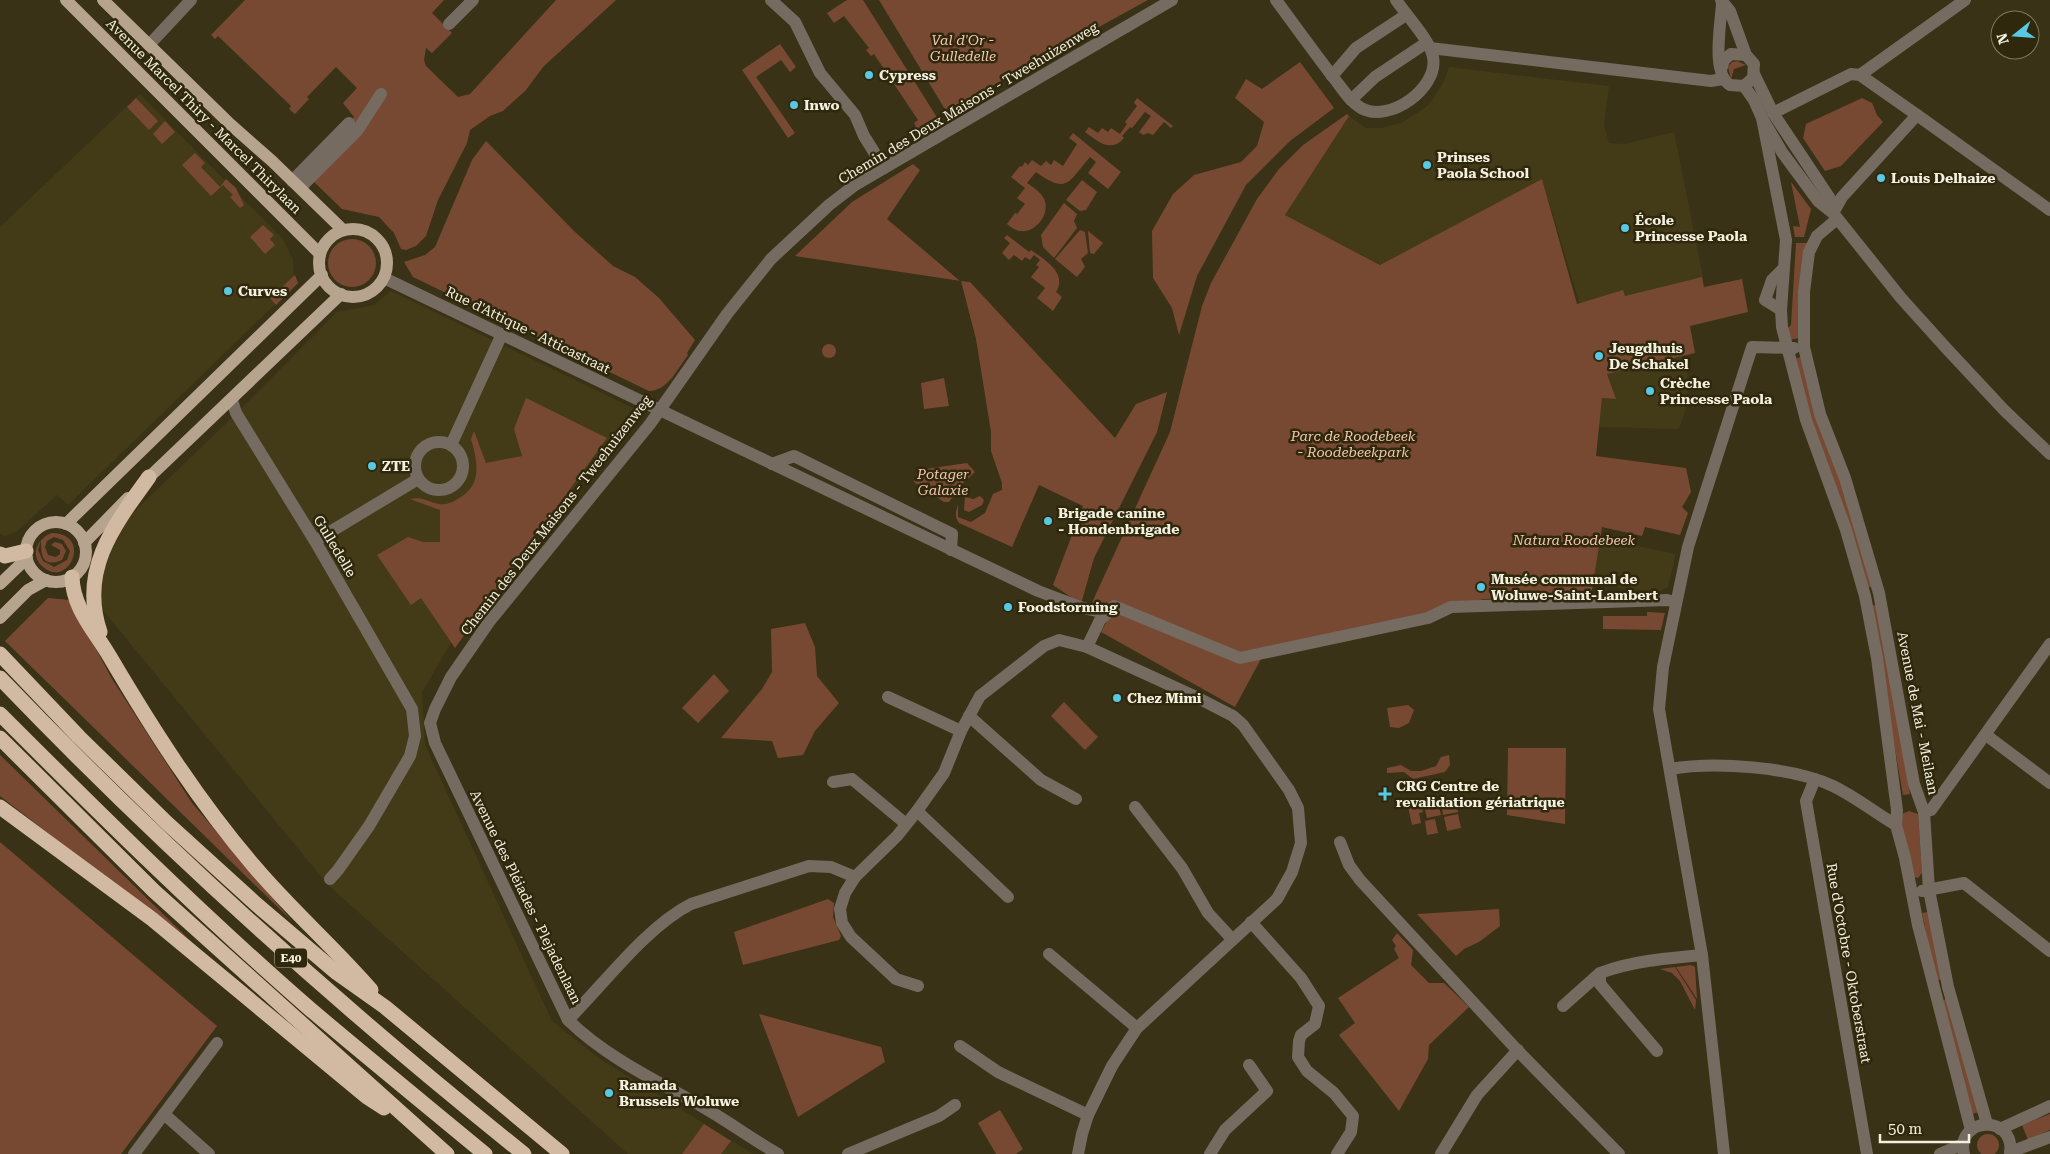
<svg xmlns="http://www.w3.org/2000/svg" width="2050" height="1154" font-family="'Roboto Serif',serif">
	<rect width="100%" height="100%" fill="#393216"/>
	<!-- built -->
	<g fill="#433a17">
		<polygon points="1449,67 1609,86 1604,125 1609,143 1625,144 1674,132 1703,277 1581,309 1542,179 1381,265 1285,215 1349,116 1366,128 1381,128 1401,123 1426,107 1433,99 1443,83"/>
		<polygon points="140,94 282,238 293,259 294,286 68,505 57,495 16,532 5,536 0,534 0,227"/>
		<polygon points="391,291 639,411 456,635 422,692 425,745 552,1021 600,1059 753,1154 628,1154 327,884 98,604 103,564 114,531 242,408 337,312 374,305"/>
		<polygon points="1688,356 1686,408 1679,429 1599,427 1602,398 1615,399 1607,374"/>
		<polygon points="1598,538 1676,554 1668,587 1658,592 1593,585"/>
	</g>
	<!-- green -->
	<g fill="#784932" fill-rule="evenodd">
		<polygon points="245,0 444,0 432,13 452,33 432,53 426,48 424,60 426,66 458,97 470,94 556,0 616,0 543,67 526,90 503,111 490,116 470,130 467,143 438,200 426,236 416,246 406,250 401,249 394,233 379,217 342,209 312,180 356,127 351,122 354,117 343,103 357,88 336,67 307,97 309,99 295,114 289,109 291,106 218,36 215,39 211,35"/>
		<polygon points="847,0 863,0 938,119 910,136 907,133 916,126 914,123 918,120 874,54 871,56 866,50 869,48 844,16 834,23 827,13"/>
		<polygon points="879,0 1148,0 946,111"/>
		<polygon points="780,44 796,67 790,72 781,60 756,77 795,133 788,138 742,70"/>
		<polygon points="1737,61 1746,65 1734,69 1731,79 1728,67 1732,62"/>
		<polygon points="1300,62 1334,108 1290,141 1246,185 1197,276 1179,335 1172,308 1153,278 1152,231 1173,194 1194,175 1241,162 1257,146 1264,122 1235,98 1246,79 1262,89"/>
		<polygon points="136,98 158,121 149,130 127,107"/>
		<path d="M1137,98L1173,126L1171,128L1164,122L1153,135L1148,133L1143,135L1139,132L1151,116L1145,112L1132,128L1130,127L1122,136L1124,138C1111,153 1098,142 1085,132L1089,127L1098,133L1102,128L1108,132L1111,128L1120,134L1127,124L1125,122L1137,106L1134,103Z"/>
		<polygon points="1862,98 1872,103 1877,115 1883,122 1841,166 1825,171 1803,138 1806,124"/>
		<polygon points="1347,114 1349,116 1285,215 1380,265 1542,179 1577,304 1623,290 1625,296 1702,277 1704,287 1742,279 1748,312 1690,326 1695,353 1607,374 1616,399 1602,398 1596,456 1686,468 1691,492 1682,507 1688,513 1680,535 1645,527 1642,536 1602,527 1591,596 1484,599 1427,613 1242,653 1090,607 1170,432 1202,306 1211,283 1257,199 1279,169 1303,145"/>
		<polygon points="165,121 175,132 162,144 153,134"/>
		<path d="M1073,133L1121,172L1108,189L1088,173L1096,162L1090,157C1068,182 1068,195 1036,172L1027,183C1033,187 1041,192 1044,199C1051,213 1036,233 1021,231C1015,231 1011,227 1007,224L1015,213L1017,214L1025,204L1017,198L1025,188L1011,177L1020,166L1022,167L1025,162L1028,165L1032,160L1041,166L1046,161L1051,165L1054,160L1063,166L1077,144L1069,138Z"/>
		<path d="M486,141L574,231L613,266L635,277L659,298L695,340L687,353L688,355C678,368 668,391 649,391L413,277L404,262L425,255L435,247L472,160Z"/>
		<polygon points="195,153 205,163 201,167 220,187 226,179 236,188 244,205 240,208 230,197 233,195 223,185 211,196 182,165"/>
		<path d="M913,164L920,170L887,219L960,281L970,282L1115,438L1136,404L1167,392L1157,432L1094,558L1081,604L1053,585L1083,506L1039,485L1012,547L959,523C954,516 956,512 958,504V517L971,522L985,513L993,494L1002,490V483L991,451V432L976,339L961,281L795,256L852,202Z"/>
		<polygon points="1082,180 1097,192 1086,210 1080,211 1066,200"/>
		<polygon points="1791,182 1811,209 1804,237 1795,237 1793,226 1800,227"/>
		<polygon points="1064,203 1077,214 1074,221 1077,228 1054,258 1043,247 1041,235"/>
		<polygon points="263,225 274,235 270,239 275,245 265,254 250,237"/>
		<polygon points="1080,230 1085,232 1088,253 1081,259 1085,267 1077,277 1055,259"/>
		<polygon points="1088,231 1103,243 1094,254 1090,253"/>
		<path d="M1007,235L1029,252L1031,250C1045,260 1068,273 1056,292L1062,297L1053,311L1037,298L1045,288L1031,277L1039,267L1036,265L1040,260L1034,255L1030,260L1025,257L1022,261L1014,255L1009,260L1002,253L1010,243L1004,238Z"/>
		<circle cx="352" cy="263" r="24"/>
		<polygon points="1796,243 1808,243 1799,338 1790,340 1786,330 1791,325"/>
		<polygon points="295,275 298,283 276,305 270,298"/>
		<circle cx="829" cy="351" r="7"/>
		<polygon points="1804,357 1875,586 1867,588 1803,394 1796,358"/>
		<polygon points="944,378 949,406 924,409 921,383"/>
		<path d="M526,398L607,438L455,648L421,598L411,605L377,555L408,537L423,542H440V510L410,499C422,496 428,502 439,504C448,505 453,502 461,497C483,483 477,460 471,439L474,431L486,463L522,456L514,429Z"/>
		<polygon points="967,463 975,472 961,485 949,502 944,502 914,482 918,470"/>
		<polygon points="980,496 984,500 982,505 969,512 964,510 965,497 973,499"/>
		<path d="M52,533C94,534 68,591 42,566C29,554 39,537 52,533ZM54,537L63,540L70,551L67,560L54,567L43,561L38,550L41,540C41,553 41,569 62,560L66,551L62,544L55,542L51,545L60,550V554L56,557L48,555L45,547L47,541Z"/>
		<polygon points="48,598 70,600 112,679 192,803 292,921 5,641"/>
		<polygon points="1880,604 1910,794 1903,795 1870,606"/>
		<polygon points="1114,609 1243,662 1262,657 1235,707 1101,632"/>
		<polygon points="1647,612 1665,613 1661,630 1603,629 1603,616 1647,616"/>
		<polygon points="805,623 815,647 817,676 839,703 815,731 803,755 778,758 772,741 721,738 762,689 772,672 771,629"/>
		<polygon points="714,674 729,691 698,723 682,708"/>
		<polygon points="1064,702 1098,737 1085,750 1051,716"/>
		<polygon points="1408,705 1414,710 1409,723 1399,728 1390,727 1387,708"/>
		<polygon points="1508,748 1566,748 1565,824 1507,815"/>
		<polygon points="0,755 202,952 0,796"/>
		<polygon points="1449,755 1450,765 1445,772 1413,779 1404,772 1387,773 1387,768 1401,765 1411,771 1421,771 1436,766 1441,757"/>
		<polygon points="1437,799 1441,815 1427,818 1423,801"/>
		<polygon points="1455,800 1458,812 1443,815 1441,803"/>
		<polygon points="1421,804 1423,812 1419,813 1421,823 1412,825 1408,807"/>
		<polygon points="1909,811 1918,814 1922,873 1918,878 1914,877 1899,819 1902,814"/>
		<polygon points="1458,814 1461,828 1447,831 1444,817"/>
		<polygon points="1435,819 1438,833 1427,835 1425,821"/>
		<polygon points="0,842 217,1026 121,1154 0,1154"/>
		<polygon points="828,899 834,903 833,917 841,936 839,940 743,965 734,932"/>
		<polygon points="1499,909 1500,926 1479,942 1464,949 1456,956 1417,914"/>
		<polygon points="1928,912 1942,979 1936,981 1922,913"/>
		<polygon points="1397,933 1413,950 1411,965 1429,983 1444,983 1469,1007 1429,1045 1428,1059 1399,1111 1339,1035 1355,1023 1338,998 1399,958 1394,949 1396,946 1392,940"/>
		<polygon points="1691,965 1695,967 1697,999 1676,967"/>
		<polygon points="1675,967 1696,1000 1695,1010 1680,981 1672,973 1660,969"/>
		<polygon points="1948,998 1979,1112 1969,1115 1940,1002"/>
		<polygon points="759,1014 881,1047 885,1062 798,1117"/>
		<polygon points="1000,1110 1023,1149 1016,1154 996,1154 978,1123"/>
		<polygon points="2050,1114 2050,1130 2028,1140 2022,1125"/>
		<polygon points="704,1124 731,1141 721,1154 682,1154"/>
		<circle cx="1988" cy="1145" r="11"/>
	</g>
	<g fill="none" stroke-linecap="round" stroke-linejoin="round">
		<!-- minor -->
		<g stroke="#756b61" stroke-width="12">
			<polyline points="771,0 795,22 820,73 855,115 864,136 884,168"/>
			<path d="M1276,0C1295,26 1314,52 1333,77C1342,88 1349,101 1361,108C1389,124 1439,88 1433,57C1430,40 1406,15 1396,0"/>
			<path d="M1721,0L1730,11L1746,55L1754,64L1753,78L1744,86L1730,85C1711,73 1721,23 1722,3"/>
			<polyline points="449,24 473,0"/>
			<polyline points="149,45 191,0"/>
			<polyline points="1430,48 1711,81 1723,79"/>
			<polyline points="1721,70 1724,60 1731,54 1746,55"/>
			<polyline points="1754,74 1773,113 1831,200 1833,213"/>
			<polyline points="1860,75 1965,0"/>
			<polyline points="1332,76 1356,48 1406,15"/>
			<polyline points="1744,86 1754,100 1762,118 1782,152 1818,201 1833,213 1901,298 1947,349 2004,410 2050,454"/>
			<polyline points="1351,100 1375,77 1426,43"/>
			<polyline points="1773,113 1851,74 1860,75 1917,115 1842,197 1833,213"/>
			<polyline points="1917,115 2050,210"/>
			<polyline points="1762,118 1786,240 1781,310 1782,327 1806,420 1846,530 1865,596 1877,658 1897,810 1896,825 1905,858 1918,925 1971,1130"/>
			<polyline points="292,181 349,123"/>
			<polyline points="304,184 357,131 381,94"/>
			<polyline points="1837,219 1817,236 1809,252 1804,292 1804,347 1820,414 1845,478 1879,593 1914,784 1924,812 1929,890 1948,987 1987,1124"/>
			<polyline points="384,278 1038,591 1083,608 1108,613"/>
			<polyline points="1781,310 1765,300 1772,280 1784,268"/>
			<polyline points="232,400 236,413 315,541 412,709 415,736 410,756 369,826 338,870 330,879"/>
			<circle cx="439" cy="466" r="24"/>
			<polyline points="451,445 502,334"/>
			<polyline points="772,464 794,456 952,534 951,550"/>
			<polyline points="315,541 418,479"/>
			<polyline points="1087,647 1100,620 1114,606 1240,658 1428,618 1451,607 1667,600 1676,602"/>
			<polyline points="888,697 961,731"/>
			<polyline points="969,716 1041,780 1076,799"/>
			<polyline points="1986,735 2050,783"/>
			<path d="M1670,769C1715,761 1792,767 1833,786C1856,797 1875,813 1896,825"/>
			<polyline points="1815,779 1806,801 1867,1154"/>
			<polyline points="833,782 852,779 906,824"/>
			<polyline points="1135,807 1182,868 1208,913 1232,939"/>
			<polyline points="917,811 1008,897"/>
			<polyline points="1924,812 1931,810 2050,644"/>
			<polyline points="1340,842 1349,865 1360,880 1518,1051 1619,1154"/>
			<polyline points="1922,891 1964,883 2050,951"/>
			<polyline points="1251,922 1301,978 1319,1006 1315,1024 1301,1035 1299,1041 1298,1057 1307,1071 1334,1093 1353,1116 1351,1132 1337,1154"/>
			<polyline points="1049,954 1137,1028"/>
			<polyline points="918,986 896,979 851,937 842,923 840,909 845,893 855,877 897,836 917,811 944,773 961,731 980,696 1044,646 1059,640 1087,647 1196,697 1233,716 1243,725 1289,790 1298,808 1301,843 1292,872 1277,899 1137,1028 1112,1066 1088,1115 1082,1134 1078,1154"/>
			<polyline points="1563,1006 1600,973"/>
			<path d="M568,1020C605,983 646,927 691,904L809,866L831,867L855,877"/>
			<polyline points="960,1046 998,1072 1088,1115"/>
			<path d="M1657,1051L1600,984V973C1632,961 1668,958 1702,955"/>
			<polyline points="164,1114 209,1154"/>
			<polyline points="2000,1129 2050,1106"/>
			<polyline points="2010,1152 2050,1137"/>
			<polyline points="134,1154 217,1043"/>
			<path d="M778,1154C752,1139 729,1122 703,1107C657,1081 607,1058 568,1020L435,743L430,723L435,709L451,677L489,622L650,424L727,314L771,259L829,205L855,185L1172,0"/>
			<polyline points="848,1154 939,1116 955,1105"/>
			<polyline points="1210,1154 1225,1130 1267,1091 1249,1065"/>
			<polyline points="1441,1154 1477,1095 1518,1050"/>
			<polyline points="1724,1154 1702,955 1659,709 1663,667 1688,547 1752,347 1794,348"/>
			<polyline points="1940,1154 1963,1144"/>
			<path d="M1964,1154C1955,1117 2016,1113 2010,1154"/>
		</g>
		<!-- major -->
		<g stroke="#b7a48f" stroke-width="12">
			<polyline points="66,0 320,254"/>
			<polyline points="103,0 230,124 272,161 343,230"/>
			<circle cx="353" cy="263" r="34"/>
			<polyline points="142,484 341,294"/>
			<circle cx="56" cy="552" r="30"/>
			<polyline points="66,524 322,275"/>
			<polyline points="84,543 128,498"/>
			<polyline points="0,584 27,558"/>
			<polyline points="0,618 28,590 46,580"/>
		</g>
		<!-- highway -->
		<g stroke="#d1baa1" stroke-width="15">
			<polyline points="0,554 5,556 26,551"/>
			<path d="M72,577C73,609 95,631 110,657C153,730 199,802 254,866C291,910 334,947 371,990"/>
			<path d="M100,632C79,570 114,525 149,477"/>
			<polyline points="0,654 79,737 167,823 256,904 337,973 385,1007 562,1154"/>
			<path d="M0,678C164,849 339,1006 524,1154"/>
			<path d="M0,714C101,815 202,915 310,1009C368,1058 427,1106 485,1154"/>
			<polyline points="0,738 154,891 447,1154"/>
			<polyline points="0,807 152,919 367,1097 384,1108"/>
		</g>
	</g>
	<!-- markers -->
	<g fill="#57c9e3" stroke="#2f280c" stroke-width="2">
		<circle cx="869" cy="75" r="5"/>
		<circle cx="794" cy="105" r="5"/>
		<circle cx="1427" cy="165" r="5"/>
		<circle cx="1881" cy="178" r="5"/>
		<circle cx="1625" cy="228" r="5"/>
		<circle cx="228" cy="291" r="5"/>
		<circle cx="1599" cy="356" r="5"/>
		<circle cx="1650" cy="391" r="5"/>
		<circle cx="372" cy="466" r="5"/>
		<circle cx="1048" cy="521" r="5"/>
		<circle cx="1481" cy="587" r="5"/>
		<circle cx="1008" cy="607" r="5"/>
		<circle cx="1117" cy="698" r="5"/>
		<path d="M1382.5 786.5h5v5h5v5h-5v5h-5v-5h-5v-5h5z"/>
		<circle cx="609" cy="1093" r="5"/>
	</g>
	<g text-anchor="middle" stroke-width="5" stroke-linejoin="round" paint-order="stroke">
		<!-- shield labels -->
		<rect fill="#2f280c" stroke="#b9b4a0" stroke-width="1" x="275" y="948.5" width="32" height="19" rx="4"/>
		<g font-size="12" font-weight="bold" fill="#f4f0e0">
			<text x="291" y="962">E40</text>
		</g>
		<!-- park labels -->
		<g font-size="14" font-style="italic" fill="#f3c7b2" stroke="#2f280c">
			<text x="963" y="45">Val d'Or -<tspan x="963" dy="16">Gulledelle</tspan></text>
			<text x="1353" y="441">Parc de Roodebeek<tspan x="1353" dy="16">- Roodebeekpark</tspan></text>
			<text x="943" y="479">Potager<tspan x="943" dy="16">Galaxie</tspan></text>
			<text x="1574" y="545">Natura Roodebeek</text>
		</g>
		<!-- poi labels -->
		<g font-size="14" font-weight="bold" fill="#f4f0e0" stroke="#2f280c" text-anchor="start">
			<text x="879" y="80">Cypress</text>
			<text x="804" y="110">Inwo</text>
			<text x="1437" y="162">Prinses<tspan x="1437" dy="16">Paola School</tspan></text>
			<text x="1891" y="183">Louis Delhaize</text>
			<text x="1635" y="225">École<tspan x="1635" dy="16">Princesse Paola</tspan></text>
			<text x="238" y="296">Curves</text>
			<text x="1609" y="353">Jeugdhuis<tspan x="1609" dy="16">De Schakel</tspan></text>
			<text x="1660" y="388">Crèche<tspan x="1660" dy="16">Princesse Paola</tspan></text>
			<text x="382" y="471">ZTE</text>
			<text x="1058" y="518">Brigade canine<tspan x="1058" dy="16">- Hondenbrigade</tspan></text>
			<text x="1491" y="584">Musée communal de<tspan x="1491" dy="16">Woluwe-Saint-Lambert</tspan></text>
			<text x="1018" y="612">Foodstorming</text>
			<text x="1127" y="703">Chez Mimi</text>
			<text x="1396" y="791">CRG Centre de<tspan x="1396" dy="16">revalidation gériatrique</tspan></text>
			<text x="619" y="1090">Ramada<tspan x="619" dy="16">Brussels Woluwe</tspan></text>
		</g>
		<!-- street labels -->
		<g font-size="14" fill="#f4f0e0" stroke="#2f280c">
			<text transform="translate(968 103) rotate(-31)" y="5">Chemin des Deux Maisons - Tweehuizenweg</text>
			<text transform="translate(204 116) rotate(45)" y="5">Avenue Marcel Thiry - Marcel Thirylaan</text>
			<text transform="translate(528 330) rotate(26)" y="5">Rue d'Attique - Atticastraat</text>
			<text transform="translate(556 515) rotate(-52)" y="5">Chemin des Deux Maisons - Tweehuizenweg</text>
			<text transform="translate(335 546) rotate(59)" y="5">Gulledelle</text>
			<text transform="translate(1918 713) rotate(79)" y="5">Avenue de Mai - Meilaan</text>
			<text transform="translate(526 897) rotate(64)" y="5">Avenue des Pléiades - Plejadenlaan</text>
			<text transform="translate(1849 963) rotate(80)" y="5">Rue d'Octobre - Oktoberstraat</text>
		</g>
	</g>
	<!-- north arrow -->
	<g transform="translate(2015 35) rotate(253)"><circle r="24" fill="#2f280c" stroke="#7e7861"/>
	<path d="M0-4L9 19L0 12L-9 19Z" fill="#57c9e3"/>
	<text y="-8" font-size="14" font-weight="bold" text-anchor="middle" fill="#f4f0e0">N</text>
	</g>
	<!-- scale -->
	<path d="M1880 1134v8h89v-8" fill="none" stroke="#f4f0e0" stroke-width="2.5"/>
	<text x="1888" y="1134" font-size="15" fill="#f4f0e0" stroke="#2f280c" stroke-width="4" paint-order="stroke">50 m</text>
</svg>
